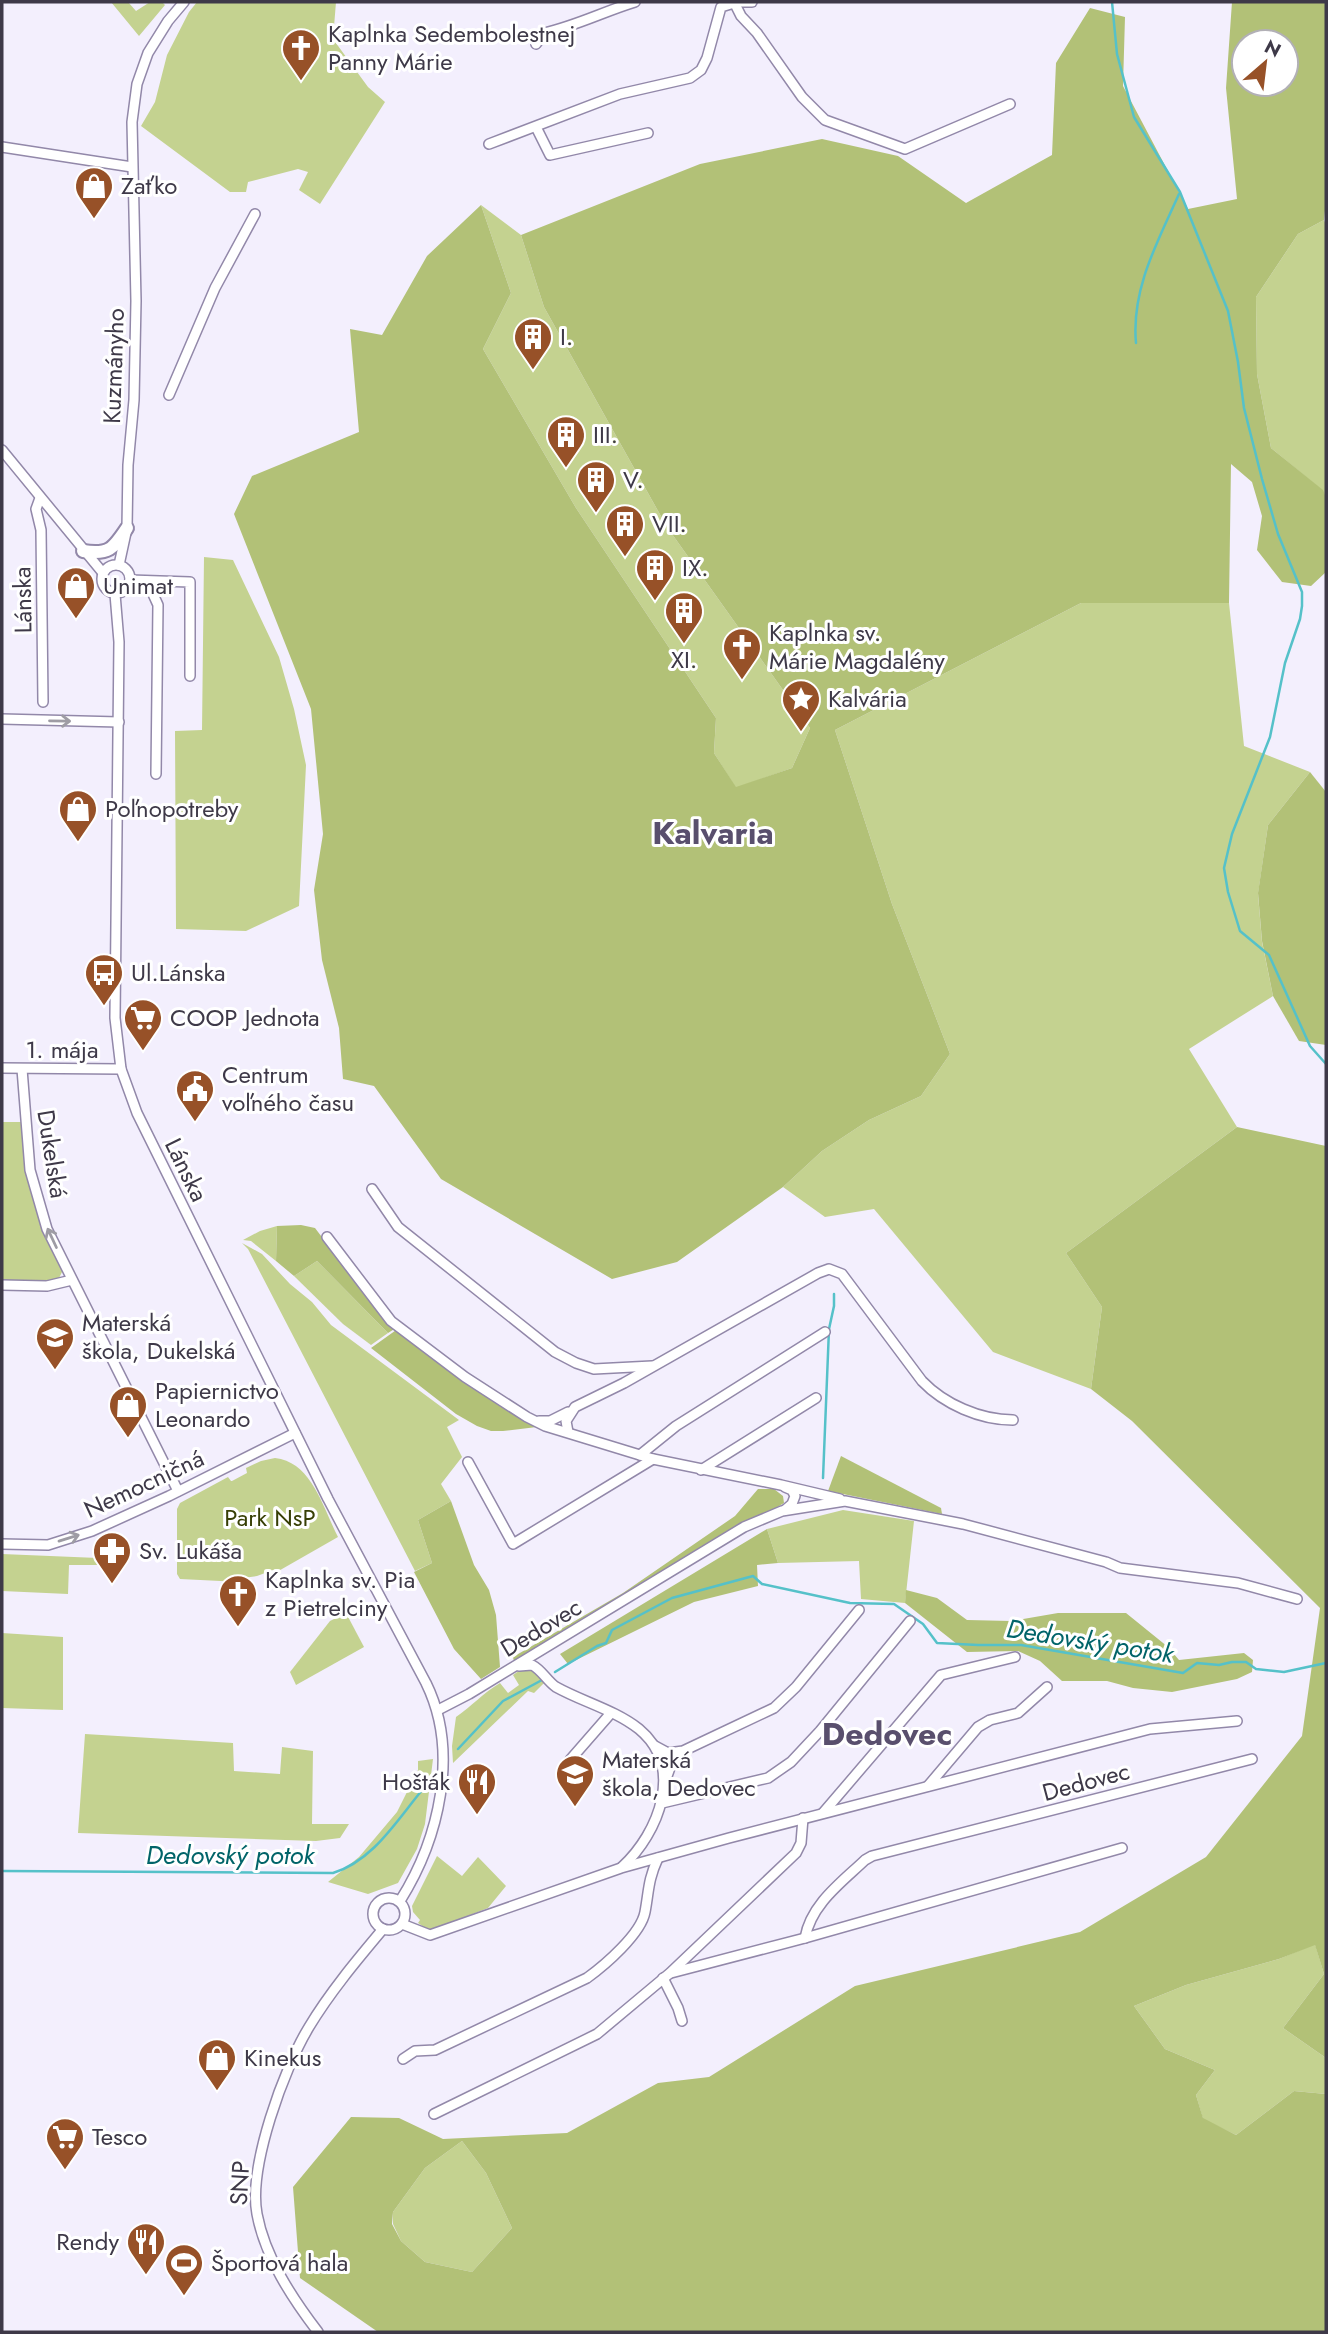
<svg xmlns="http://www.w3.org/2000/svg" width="1328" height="2334" font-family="Jost,sans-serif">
	<rect width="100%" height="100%" fill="#f3effd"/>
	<!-- green -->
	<g fill="#c4d290">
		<polygon points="111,2 128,2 136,11 150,2 162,2 165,5 139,36"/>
		<polygon points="197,2 336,2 333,39 368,87 385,102 320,204 299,190 308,172 298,169 248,182 246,192 230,192 141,126 155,102 167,55 189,12"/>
		<polygon points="481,205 521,235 544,307 667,527 810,728 792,768 736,788 714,753 716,718 576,508 483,349 511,293"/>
		<polygon points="1324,220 1326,225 1326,497 1322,490 1271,448 1257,374 1256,297 1298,234"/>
		<polygon points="204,557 233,560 279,657 294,709 306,765 299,906 246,931 176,929 175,731 202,730"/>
		<polygon points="1081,603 1229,603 1244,746 1310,772 1268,825 1258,894 1262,942 1273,996 1189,1049 1237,1127 1066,1253 1102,1307 1091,1389 993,1352 874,1209 825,1217 783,1187 822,1151 869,1120 921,1096 950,1054 892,904 835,730"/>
		<polygon points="2,1122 21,1122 27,1167 63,1270 58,1280 45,1282 2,1282"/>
		<polygon points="277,1226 276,1261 251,1241 243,1240 260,1231"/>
		<polygon points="242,1243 262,1254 290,1284 312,1302 331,1325 459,1420 447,1427 462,1457 441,1484 451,1501 418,1520 432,1563 415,1571 248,1249"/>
		<polygon points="317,1261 388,1333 371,1345 343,1324 294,1276"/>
		<path d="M275,1458C312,1462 323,1508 338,1537L275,1573L273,1570L257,1576L243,1578L241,1582L180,1579L177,1574V1509L180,1503L228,1477L231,1481H232L247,1473L246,1468L261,1461Z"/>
		<polygon points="843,1510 914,1521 905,1603 861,1599 859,1561 778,1563 767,1529"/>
		<polygon points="2,1554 122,1559 122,1565 69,1565 68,1594 2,1591"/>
		<polygon points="346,1613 364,1647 296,1685 290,1672 330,1621"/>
		<polygon points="2,1633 63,1637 63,1710 2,1708"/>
		<path d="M523,1668L531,1669L546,1681L534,1693L528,1691L453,1763L452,1746L456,1717C472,1706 483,1693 500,1683L508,1693L519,1685L513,1675Z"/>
		<polygon points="85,1734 233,1743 234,1771 280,1774 282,1747 313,1751 312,1824 349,1824 340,1838 316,1841 78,1833"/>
		<polygon points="433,1759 425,1824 417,1849 398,1883 368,1894 328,1882 359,1857 397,1812 418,1770 418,1761"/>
		<polygon points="437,1856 462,1876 478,1857 506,1886 488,1908 434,1929 427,1929 418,1923 420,1920 413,1912 412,1906"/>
		<polygon points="1315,1944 1324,1974 1283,2028 1326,2058 1326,2094 1294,2091 1236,2135 1203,2119 1196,2095 1215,2070 1165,2049 1134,2006 1186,1985 1279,1959"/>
		<polygon points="462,2141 486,2173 512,2228 472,2272 425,2262 401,2241 393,2224 393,2212 425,2168"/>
	</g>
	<!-- forest -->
	<g fill="#b2c177" fill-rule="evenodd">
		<path d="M1232,2H1326V201L1324,220L1298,234L1256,297L1257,374L1271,448L1323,490L1326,497V572L1311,586L1282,582L1257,550L1262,516L1252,482L1231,464L1229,603H1081L835,730L892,904L950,1054L921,1096L869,1120L822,1151L783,1187L677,1262L612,1279L441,1179L374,1086L343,1079L339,1028L322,960L314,890L323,834L311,709L234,514L252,476L359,432L350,329L382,335L427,256L481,205L511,293L483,349L576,508L716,718L714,753L736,787L792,768L810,728L667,527L544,307L521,235L700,164L822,139L898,156L966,203L1052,155L1056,63L1090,8L1125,17L1123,86L1188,209L1237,199L1226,88ZM1286,42V84H1244V42Z"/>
		<polygon points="1310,772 1326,792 1326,1045 1299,1041 1273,996 1262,941 1258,893 1268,825"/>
		<path d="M1237,1127L1326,1146V2058L1283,2028L1324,1974L1315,1945L1279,1959L1186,1985L1134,2006L1165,2049L1215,2070L1196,2095L1203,2118L1236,2135L1294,2091L1326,2094V2332H378L300,2278L293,2187L351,2117L399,2118L443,2139L567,2133L658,2083L709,2077L855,1986L1080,1932L1206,1857L1302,1736L1320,1608L1132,1421L1091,1389L1102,1307L1066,1253ZM462,2141L486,2173L512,2228L472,2272L425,2262L401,2241L392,2224L393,2212L425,2168Z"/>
		<polygon points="301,1225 315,1228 387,1323 396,1328 388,1333 317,1261 294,1276 276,1261 277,1226"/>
		<polygon points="399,1328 429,1351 545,1426 503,1431 491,1431 477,1426 456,1414 371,1348"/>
		<polygon points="841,1456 941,1508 942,1514 828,1491"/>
		<polygon points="758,1489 774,1489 783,1496 784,1503 515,1666 513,1657 623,1593 735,1516"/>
		<polygon points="451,1501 474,1565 489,1590 496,1615 500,1667 481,1679 454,1649 414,1572 432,1563 418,1520"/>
		<polygon points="767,1529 778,1563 757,1565 758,1586 694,1602 568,1664 560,1654"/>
		<polygon points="906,1590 937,1598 967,1620 1011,1621 1058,1613 1126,1613 1168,1647 1179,1660 1244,1653 1253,1660 1252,1672 1237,1679 1172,1692 1133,1688 1107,1681 1062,1681 1040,1661 1018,1651 967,1652 905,1603"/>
	</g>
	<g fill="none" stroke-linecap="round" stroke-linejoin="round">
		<!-- stream -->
		<g stroke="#55c1c9" stroke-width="2.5">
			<polyline points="1112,2 1117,54 1134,117 1180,192 1228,311 1238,362 1244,408 1262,479 1278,534 1302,592 1302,606 1300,619 1285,663 1270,737 1232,834 1224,868 1228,892 1240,931 1269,955 1310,1046 1326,1064"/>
			<path d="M1136,343C1131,289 1158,241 1179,194"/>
			<polyline points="823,1478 829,1329 834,1306 834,1294"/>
			<polyline points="555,1672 597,1646 606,1643 612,1630 672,1598 753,1576 762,1584 850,1603 894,1604 923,1624 937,1643 978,1645 1021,1645 1183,1673 1197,1663 1219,1665 1232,1662 1246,1662 1256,1669 1284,1672 1326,1663"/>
			<polyline points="458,1749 503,1701 542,1680"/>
			<path d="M2,1871L333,1873C373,1861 397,1820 423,1789"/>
		</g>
		<defs>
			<g id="street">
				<polyline points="731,2 752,2"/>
				<polyline points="734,2 741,16 757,33 802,97 825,120 905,149 1010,104"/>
				<path d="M536,44L544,33C576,26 605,11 635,2"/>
				<polyline points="536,127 550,155 648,133"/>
				<polyline points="489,144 620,94 690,78 701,70 707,58 721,7 734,3"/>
				<polyline points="2,147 132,167"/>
				<polyline points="169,395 215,288 255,214"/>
				<polyline points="2,450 103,573"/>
				<polyline points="40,498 36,509 41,530 43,702"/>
				<circle cx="116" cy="579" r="14"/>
				<polyline points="119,565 127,528 128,465 134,400 136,301 132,122 137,84 148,53 168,21 184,2"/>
				<polyline points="130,580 190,582 190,676"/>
				<polyline points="147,581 158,605 156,774"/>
				<path d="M115,594L119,642L115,1018L121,1069L137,1113L328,1499L426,1683C460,1752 439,1839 400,1901"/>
				<polyline points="2,719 119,722"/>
				<polyline points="2,1068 121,1069"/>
				<polyline points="22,1069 30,1170 47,1229 178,1491"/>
				<polyline points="372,1189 398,1227 555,1352 576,1363 594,1369 652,1366"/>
				<polyline points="327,1237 391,1321 465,1377 527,1417 545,1426 653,1459 781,1485 840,1499"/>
				<polyline points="2,1285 47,1286 72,1280"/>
				<polyline points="539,1421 550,1421 568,1412"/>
				<path d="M568,1432L566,1421L575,1407L624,1383L818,1273L829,1269L842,1274L922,1381C944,1404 980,1420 1013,1420"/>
				<polyline points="640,1455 676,1426 825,1332"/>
				<polyline points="468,1462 513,1544 653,1459"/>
				<polyline points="701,1470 816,1398"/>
				<polyline points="785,1510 792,1504 795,1496 792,1490 785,1487"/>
				<polyline points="2,1544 48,1545 92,1531 169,1496 295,1433"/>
				<path d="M519,1666L532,1665C542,1670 547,1681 556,1687C583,1702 615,1710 639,1729C685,1767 659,1833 622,1867"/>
				<polyline points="438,1710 469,1694 744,1527 782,1511 845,1501 963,1524 1106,1562 1120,1568 1238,1583 1297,1599"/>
				<polyline points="655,1746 668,1753 683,1751 774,1708 796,1687 859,1610"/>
				<polyline points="570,1760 611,1713"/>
				<polyline points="666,1779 671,1765 682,1752"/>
				<polyline points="928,1786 978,1727 990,1720 1018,1713 1047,1687"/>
				<polyline points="662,1803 768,1778 791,1762 820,1731 910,1621"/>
				<polyline points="823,1813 941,1675 1015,1657"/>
				<circle cx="389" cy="1914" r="16"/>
				<polyline points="402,1924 430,1935 621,1868 729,1838 1150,1729 1237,1721"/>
				<path d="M805,1938C811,1904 842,1882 865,1860L872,1856L1252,1759"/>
				<polyline points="671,1973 805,1938 1122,1848"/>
				<polyline points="663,1978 678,2008 682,2021"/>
				<path d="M403,2059L415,2051L435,2050L587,1978C605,1965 641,1934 645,1912C649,1890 648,1880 658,1858"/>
				<polyline points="434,2114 597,2034 670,1973 796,1853 801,1843 803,1818"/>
				<path d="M318,2332C292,2298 265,2257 257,2214C248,2167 284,2068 309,2027C330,1992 357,1960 383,1929"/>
			</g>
			<path id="secondary" d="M83,551C109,555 113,549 127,528"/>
		</defs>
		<!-- street casing -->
		<use href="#street" stroke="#9288a9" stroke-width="12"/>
		<!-- secondary casing -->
		<use href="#secondary" stroke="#9288a9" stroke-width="16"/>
		<!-- street -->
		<use href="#street" stroke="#fff" stroke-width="9"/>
		<!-- secondary -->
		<use href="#secondary" stroke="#fff" stroke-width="12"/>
	</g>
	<!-- one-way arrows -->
	<defs><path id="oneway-shaft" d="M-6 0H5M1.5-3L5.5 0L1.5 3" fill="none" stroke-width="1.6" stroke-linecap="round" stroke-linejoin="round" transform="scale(1.75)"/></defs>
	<g stroke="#9e9ca4">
		<use href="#oneway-shaft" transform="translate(60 721) rotate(1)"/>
		<use href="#oneway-shaft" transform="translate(52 1238) rotate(-115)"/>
		<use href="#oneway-shaft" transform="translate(69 1538) rotate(-17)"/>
	</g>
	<!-- icons -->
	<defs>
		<symbol id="church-pin" viewBox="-11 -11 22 30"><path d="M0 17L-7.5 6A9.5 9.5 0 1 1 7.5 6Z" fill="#975128" stroke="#fff"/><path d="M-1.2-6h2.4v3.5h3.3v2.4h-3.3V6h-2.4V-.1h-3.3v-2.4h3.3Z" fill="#fff"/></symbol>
		<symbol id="shop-pin" viewBox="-11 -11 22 30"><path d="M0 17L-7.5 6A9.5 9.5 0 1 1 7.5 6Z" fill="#975128" stroke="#fff"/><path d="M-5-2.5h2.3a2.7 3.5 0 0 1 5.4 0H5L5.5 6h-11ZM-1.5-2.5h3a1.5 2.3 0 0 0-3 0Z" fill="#fff"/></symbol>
		<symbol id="building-pin" viewBox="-11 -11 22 30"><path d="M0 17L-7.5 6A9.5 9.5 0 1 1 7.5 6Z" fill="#975128" stroke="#fff"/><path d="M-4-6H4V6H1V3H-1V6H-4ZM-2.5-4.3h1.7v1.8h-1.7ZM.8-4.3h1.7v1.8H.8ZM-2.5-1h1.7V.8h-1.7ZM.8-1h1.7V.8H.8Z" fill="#fff"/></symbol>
		<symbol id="sight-pin" viewBox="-11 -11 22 30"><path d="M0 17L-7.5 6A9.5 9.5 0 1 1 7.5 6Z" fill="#975128" stroke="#fff"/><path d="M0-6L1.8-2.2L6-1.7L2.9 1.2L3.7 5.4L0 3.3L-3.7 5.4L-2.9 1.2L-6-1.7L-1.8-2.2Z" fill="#fff"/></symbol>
		<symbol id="bus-pin" viewBox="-11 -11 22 30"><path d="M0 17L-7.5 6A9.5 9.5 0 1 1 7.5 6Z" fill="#975128" stroke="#fff"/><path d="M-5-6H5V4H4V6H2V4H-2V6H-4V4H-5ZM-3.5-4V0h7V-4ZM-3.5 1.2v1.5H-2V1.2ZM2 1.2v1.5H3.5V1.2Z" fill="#fff"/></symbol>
		<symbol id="supermarket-pin" viewBox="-11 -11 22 30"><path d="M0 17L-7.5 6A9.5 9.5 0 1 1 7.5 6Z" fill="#975128" stroke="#fff"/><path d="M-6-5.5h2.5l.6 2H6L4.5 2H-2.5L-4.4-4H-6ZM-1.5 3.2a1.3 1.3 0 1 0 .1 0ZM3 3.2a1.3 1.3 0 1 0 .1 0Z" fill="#fff"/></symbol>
		<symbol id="civic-pin" viewBox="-11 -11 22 30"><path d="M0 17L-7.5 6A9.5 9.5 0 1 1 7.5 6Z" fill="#975128" stroke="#fff"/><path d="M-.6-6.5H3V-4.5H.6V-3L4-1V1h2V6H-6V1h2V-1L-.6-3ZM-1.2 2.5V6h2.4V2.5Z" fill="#fff"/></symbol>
		<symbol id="school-pin" viewBox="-11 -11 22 30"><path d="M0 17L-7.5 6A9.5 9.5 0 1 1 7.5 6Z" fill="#975128" stroke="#fff"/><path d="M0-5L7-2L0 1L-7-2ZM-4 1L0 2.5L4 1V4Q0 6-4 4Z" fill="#fff"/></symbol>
		<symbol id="pharmacy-pin" viewBox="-11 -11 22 30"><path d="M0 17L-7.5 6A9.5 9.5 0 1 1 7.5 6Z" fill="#975128" stroke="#fff"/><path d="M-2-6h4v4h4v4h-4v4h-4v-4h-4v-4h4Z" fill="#fff"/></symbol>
		<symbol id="restaurant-pin" viewBox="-11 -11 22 30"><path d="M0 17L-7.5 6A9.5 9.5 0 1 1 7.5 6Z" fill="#975128" stroke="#fff"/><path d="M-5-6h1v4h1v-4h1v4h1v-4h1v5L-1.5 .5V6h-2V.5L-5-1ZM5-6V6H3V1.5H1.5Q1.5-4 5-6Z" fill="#fff"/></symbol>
		<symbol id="stadium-pin" viewBox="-11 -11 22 30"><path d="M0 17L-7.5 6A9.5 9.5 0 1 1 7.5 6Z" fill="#975128" stroke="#fff"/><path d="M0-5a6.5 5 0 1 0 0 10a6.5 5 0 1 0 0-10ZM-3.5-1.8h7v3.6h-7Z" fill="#fff"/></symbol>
	</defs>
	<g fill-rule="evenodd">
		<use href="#church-pin" x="279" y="26" width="44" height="60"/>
		<use href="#shop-pin" x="72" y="164" width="44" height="60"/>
		<use href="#building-pin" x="511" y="315" width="44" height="60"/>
		<use href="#building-pin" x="544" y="413" width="44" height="60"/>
		<use href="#building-pin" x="574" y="458" width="44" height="60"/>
		<use href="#building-pin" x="603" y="502" width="44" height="60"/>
		<use href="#building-pin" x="633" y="546" width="44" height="60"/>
		<use href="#shop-pin" x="54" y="564" width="44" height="60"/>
		<use href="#building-pin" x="662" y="589" width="44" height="60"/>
		<use href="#church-pin" x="720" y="625" width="44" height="60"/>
		<use href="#sight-pin" x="779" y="677" width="44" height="60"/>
		<use href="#shop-pin" x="56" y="787" width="44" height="60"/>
		<use href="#bus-pin" x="82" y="951" width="44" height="60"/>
		<use href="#supermarket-pin" x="121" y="996" width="44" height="60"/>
		<use href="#civic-pin" x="173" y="1067" width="44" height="60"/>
		<use href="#school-pin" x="33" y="1315" width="44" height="60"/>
		<use href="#shop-pin" x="106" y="1383" width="44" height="60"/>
		<use href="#pharmacy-pin" x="90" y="1529" width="44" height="60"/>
		<use href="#church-pin" x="216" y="1572" width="44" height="60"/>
		<use href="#school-pin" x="553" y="1752" width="44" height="60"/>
		<use href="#restaurant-pin" x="455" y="1760" width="44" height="60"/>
		<use href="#shop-pin" x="195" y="2036" width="44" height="60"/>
		<use href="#supermarket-pin" x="43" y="2115" width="44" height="60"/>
		<use href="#restaurant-pin" x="124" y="2220" width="44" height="60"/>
		<use href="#stadium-pin" x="162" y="2241" width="44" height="60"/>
	</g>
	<g text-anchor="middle" stroke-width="6" stroke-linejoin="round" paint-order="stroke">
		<!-- poi labels -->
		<g font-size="24" fill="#3e3948" stroke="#fff" text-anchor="start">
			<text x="328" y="42">Kaplnka Sedembolestnej<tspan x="328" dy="28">Panny Márie</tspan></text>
			<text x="121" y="194">Zaťko</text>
			<text x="560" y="345">I.</text>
			<text x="593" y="443">III.</text>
			<text x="623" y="488">V.</text>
			<text x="652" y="532">VII.</text>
			<text x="682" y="576">IX.</text>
			<text x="103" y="594">Unimat</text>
			<text x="769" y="641">Kaplnka sv.<tspan x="769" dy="28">Márie Magdalény</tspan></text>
			<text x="684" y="668" text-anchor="middle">XI.</text>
			<text x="828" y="707">Kalvária</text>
			<text x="105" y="817">Poľnopotreby</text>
			<text x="131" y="981">Ul.Lánska</text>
			<text x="170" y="1026">COOP Jednota</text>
			<text x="222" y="1083">Centrum<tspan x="222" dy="28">voľného času</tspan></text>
			<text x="82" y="1331">Materská<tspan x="82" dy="28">škola, Dukelská</tspan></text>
			<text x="155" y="1399">Papiernictvo<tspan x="155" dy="28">Leonardo</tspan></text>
			<text x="139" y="1559">Sv. Lukáša</text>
			<text x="265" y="1588">Kaplnka sv. Pia<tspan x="265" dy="28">z Pietrelciny</tspan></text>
			<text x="602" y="1768">Materská<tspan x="602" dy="28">škola, Dedovec</tspan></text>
			<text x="450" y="1790" text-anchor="end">Hošták</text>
			<text x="244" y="2066">Kinekus</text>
			<text x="92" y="2145">Tesco</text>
			<text x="119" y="2250" text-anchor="end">Rendy</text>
			<text x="211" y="2271">Športová hala</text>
		</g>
		<!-- street labels -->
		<g font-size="24" fill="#3e3948" stroke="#fff">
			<text transform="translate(114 366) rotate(-88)" y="8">Kuzmányho</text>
			<text transform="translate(23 600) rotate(-91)" y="8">Lánska</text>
			<text x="62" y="1058">1. mája</text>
			<text transform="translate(52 1154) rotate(81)" y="8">Dukelská</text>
			<text transform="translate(186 1170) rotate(64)" y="8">Lánska</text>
			<text transform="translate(144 1484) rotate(-25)" y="8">Nemocničná</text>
			<text transform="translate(541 1628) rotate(-31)" y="8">Dedovec</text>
			<text transform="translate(1086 1782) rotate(-15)" y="8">Dedovec</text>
			<text transform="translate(240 2183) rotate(-87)" y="8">SNP</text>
		</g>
		<!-- park labels -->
		<g font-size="24" fill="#373f05" stroke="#fff">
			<text x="270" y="1526">Park NsP</text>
		</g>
		<!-- water labels -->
		<g font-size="26" font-style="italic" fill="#016469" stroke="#fff">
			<text transform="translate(1090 1641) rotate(9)" y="9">Dedovský potok</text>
			<text x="230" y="1864">Dedovský potok</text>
		</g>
		<!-- district labels -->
		<g font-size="32" font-weight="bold" fill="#594f6d" stroke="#fff">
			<text x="713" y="844">Kalvaria</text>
			<text x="887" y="1745">Dedovec</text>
		</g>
	</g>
	<!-- border -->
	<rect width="1328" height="2334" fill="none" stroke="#3e3948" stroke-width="7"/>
	<!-- north arrow -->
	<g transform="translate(1265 63) rotate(28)"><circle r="33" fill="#ffffff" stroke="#b2b0b6" stroke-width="2"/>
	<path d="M0-5L12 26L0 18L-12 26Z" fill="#975128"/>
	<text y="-10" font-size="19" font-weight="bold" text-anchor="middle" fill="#3e3948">N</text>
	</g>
</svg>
